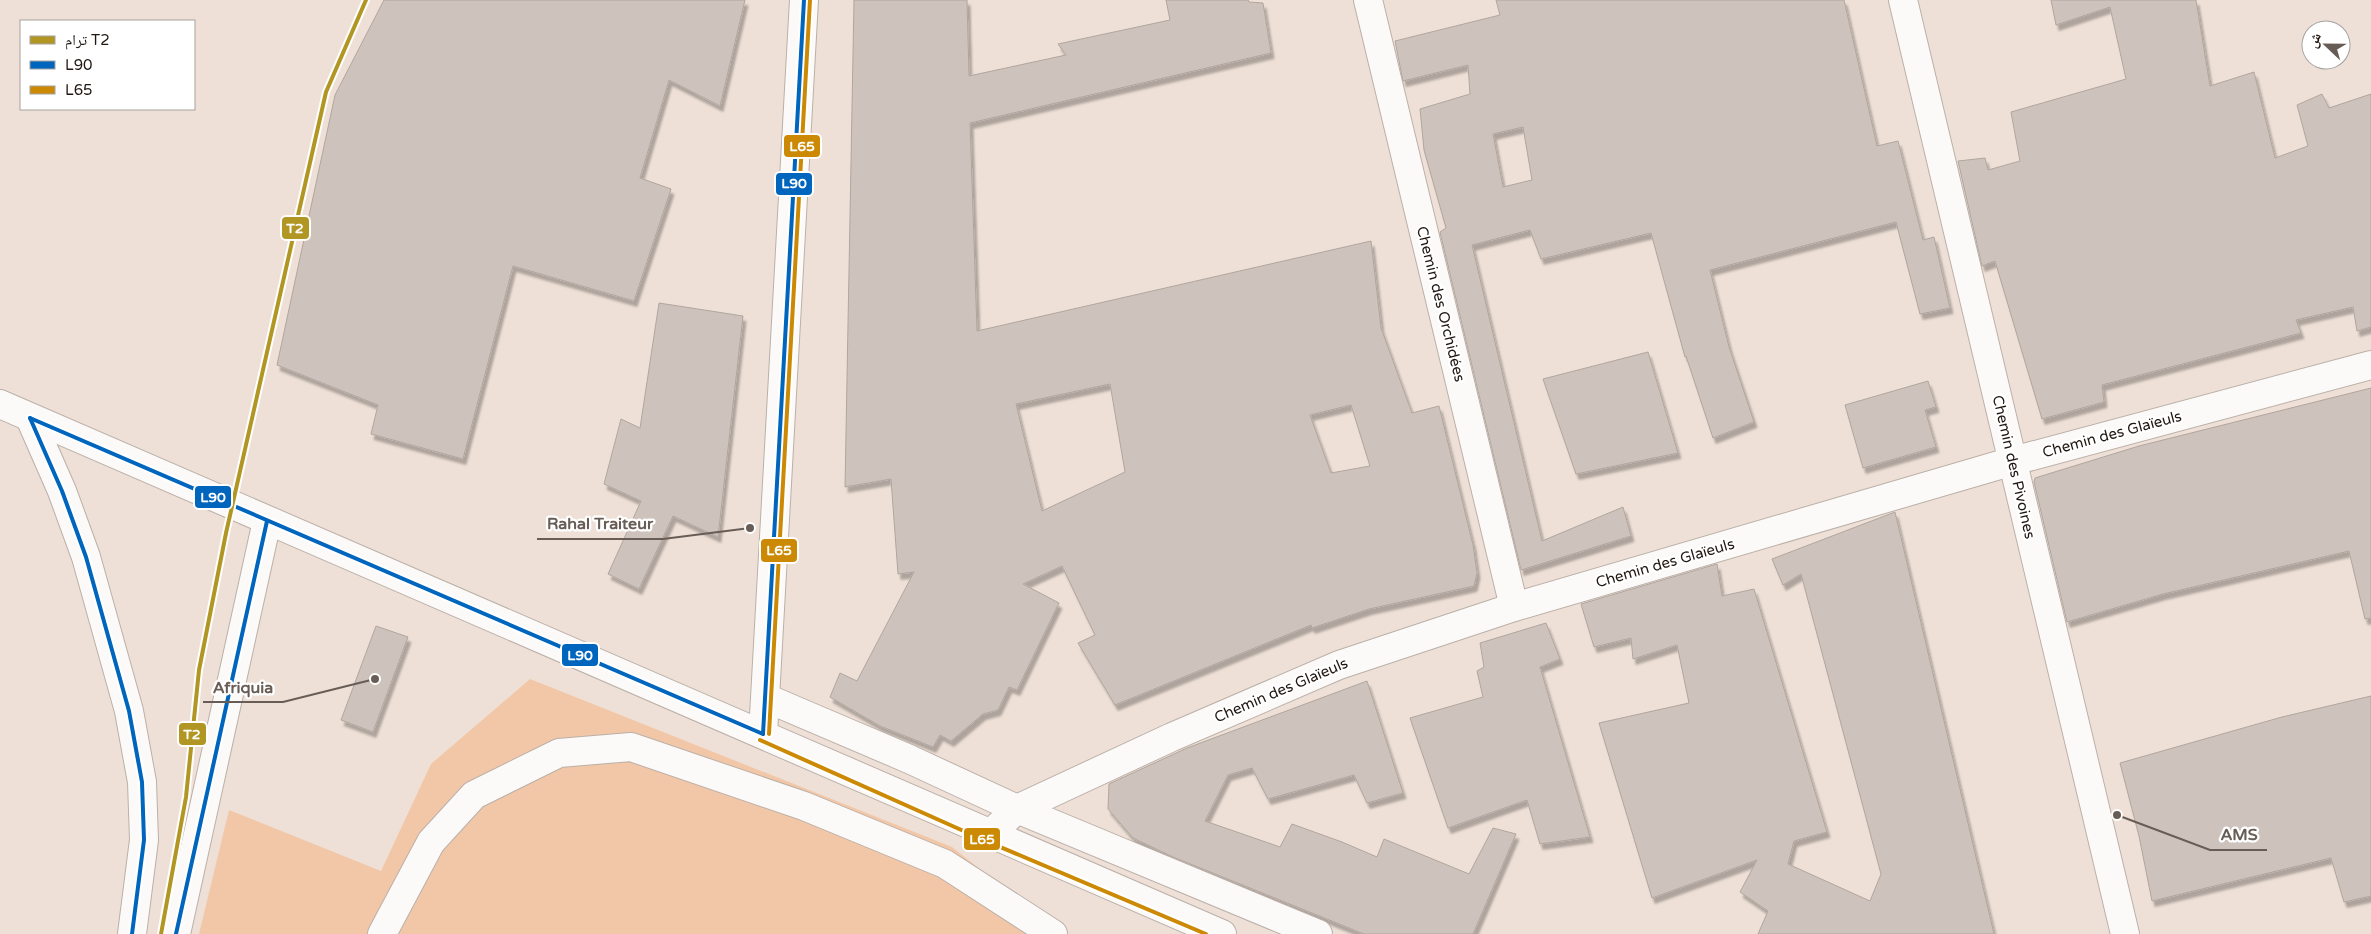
<svg xmlns="http://www.w3.org/2000/svg" width="2371" height="934" font-family="'Varela Round','Noto Naskh Arabic',sans-serif">
	<defs>
		<filter id="shadow"><feDropShadow dx="3" dy="5.5" stdDeviation="1" flood-color="#0004"/></filter>
	</defs>
	<rect width="100%" height="100%" fill="#eee0d6"/>
	<!-- green -->
	<polygon fill="#f2c7a7" points="530,679 952,847 1062,934 199,934 229,810 381,871 431,764"/>
	<!-- building -->
	<g fill="#cec3bc" stroke="#b0a69e" fill-rule="evenodd" filter="url(#shadow)">
		<polygon points="384,0 745,0 720,106 669,80 640,178 671,189 634,301 513,266 463,459 371,434 378,405 277,365 335,95"/>
		<path d="M854,0H967L969,76L1066,55L1058,44L1170,20L1166,0H1248L1249,2L1263,3L1271,53L970,123L977,331L1371,241L1381,328L1412,413L1439,406L1473,545L1477,573L1474,586L1369,609L1312,628L1311,625L1115,705L1078,643L1095,635L1062,566L1023,584L1059,603L1017,690L1009,687L998,710L983,714L951,741L940,735L933,747L880,726L830,697L840,673L857,681L914,572L898,574L891,479L845,487ZM1110,384L1125,472L1042,511L1016,404ZM1351,405L1370,466L1331,473L1310,415Z"/>
		<path d="M1496,0H1844L1877,146L1898,141L1923,240L1934,237L1950,308L1920,314L1896,222L1710,270L1729,347L1754,422L1713,438L1686,356L1685,357L1651,233L1541,259L1530,230L1472,245L1542,541L1623,507L1631,536L1521,570L1440,232L1446,228L1424,150L1420,109L1470,94L1468,65L1403,81L1395,41L1500,15ZM1523,127L1532,180L1503,187L1493,134Z"/>
		<polygon points="2051,0 2196,0 2210,86 2254,72 2275,158 2308,146 2297,105 2322,94 2329,108 2371,94 2371,327 2357,331 2353,307 2296,320 2301,333 2102,385 2104,402 2042,419 1995,261 1982,266 1958,161 1985,158 1988,170 2020,161 2011,112 2126,79 2110,7 2056,25"/>
		<polygon points="659,303 743,316 718,537 673,516 639,589 608,574 641,501 604,484 621,419 640,428"/>
		<polygon points="1648,352 1678,453 1576,474 1543,379"/>
		<polygon points="1928,381 1936,407 1925,410 1936,447 1863,468 1845,405"/>
		<polygon points="2371,388 2371,618 2365,619 2349,551 2163,594 2067,622 2034,482 2035,478 2139,446"/>
		<polygon points="1895,512 1994,934 1758,934 1768,911 1740,892 1757,860 1652,898 1599,723 1689,703 1677,645 1633,659 1631,638 1594,647 1581,604 1717,564 1722,596 1754,589 1827,832 1794,841 1788,864 1870,901 1881,874 1801,574 1783,585 1772,559"/>
		<polygon points="1546,623 1560,659 1540,667 1590,837 1540,844 1527,800 1448,828 1410,718 1483,697 1477,671 1484,667 1480,643"/>
		<polygon points="376,626 408,637 373,732 341,720"/>
		<polygon points="1367,681 1403,793 1367,803 1354,775 1268,799 1252,768 1228,775 1205,821 1280,847 1292,824 1342,842 1377,857 1384,839 1469,874 1493,828 1516,834 1473,934 1364,934 1173,857 1133,838 1108,809 1109,784 1111,783 1187,748"/>
		<polygon points="2371,696 2371,896 2344,902 2331,858 2152,901 2139,836 2120,763 2282,717"/>
	</g>
	<g fill="none" stroke-linecap="round" stroke-linejoin="round">
		<defs>
			<g id="minor">
				<polyline points="1368,0 1514,607"/>
				<polyline points="1903,0 2125,934"/>
				<polyline points="766,698 909,759 1017,809 1318,934"/>
				<polyline points="763,734 804,0"/>
				<polyline points="989,835 1017,809 1172,737 1339,665 1514,607 2013,461 2371,365"/>
				<polyline points="382,934 431,842 474,795 559,753 631,747 804,806 945,864 1053,934"/>
			</g>
			<g id="major">
				<polyline points="0,404 1222,934"/>
				<polyline points="30,418 62,491 86,557 129,711 142,782 144,840 132,934"/>
				<polyline points="176,934 267,521"/>
			</g>
		</defs>
		<!-- minor casing -->
		<use href="#minor" stroke="#bbb0a8" stroke-width="30"/>
		<!-- major casing -->
		<use href="#major" stroke="#bbb0a8" stroke-width="30"/>
		<!-- minor -->
		<use href="#minor" stroke="#fcfaf9" stroke-width="28"/>
		<!-- major -->
		<use href="#major" stroke="#fcfaf9" stroke-width="28"/>
		<defs>
			<g id="bus-1">
				<polyline points="30,418 763,734"/>
				<polyline points="30,418 62,491 86,557 129,711 142,782 144,840 132,934"/>
				<polyline points="763,734 804,0"/>
				<polyline points="176,934 267,521"/>
			</g>
			<g id="bus-2">
				<polyline points="769,734 810,0"/>
				<polyline points="760,740 986,841 1206,934"/>
			</g>
		</defs>
		<!-- bus-1 casing -->
		<use href="#bus-1" stroke="#fff" stroke-width="8"/>
		<!-- bus-2 casing -->
		<use href="#bus-2" stroke="#fff" stroke-width="8"/>
		<!-- bus-1 -->
		<use href="#bus-1" stroke="#0065bd" stroke-width="4"/>
		<!-- bus-2 -->
		<use href="#bus-2" stroke="#cc8903" stroke-width="4"/>
		<defs>
			<polyline id="tram-1" points="161,934 186,797 199,670 226,533 326,92 366,0"/>
		</defs>
		<!-- tram-1 casing -->
		<use href="#tram-1" stroke="#fff" stroke-width="8"/>
		<!-- tram-1 -->
		<use href="#tram-1" stroke="#b19624" stroke-width="4"/>
	</g>
	<g text-anchor="middle" stroke-width="4.5" stroke-linejoin="round" paint-order="stroke">
		<!-- street labels -->
		<g font-size="15" fill="#201711" stroke="#fff">
			<text transform="translate(1441 304) rotate(76)" y="5">Chemin des Orchidées</text>
			<text transform="translate(2112 434) rotate(-15)" y="5">Chemin des Glaïeuls</text>
			<text transform="translate(2014 467) rotate(77)" y="5">Chemin des Pivoines</text>
			<text transform="translate(1665 563) rotate(-16)" y="5">Chemin des Glaïeuls</text>
			<text transform="translate(1281 690) rotate(-23)" y="5">Chemin des Glaïeuls</text>
		</g>
	</g>
	<!-- callouts -->
	<path fill="none" stroke="#685d56" stroke-width="2" d="M750 528L663 539H537M375 679L283 702H203M2117 815L2210 850H2267"/>
	<g fill="#685d56" stroke="#fff" stroke-width="2">
		<circle cx="750" cy="528" r="5"/>
		<circle cx="375" cy="679" r="5"/>
		<circle cx="2117" cy="815" r="5"/>
	</g>
	<g font-size="16" text-anchor="middle" font-weight="bold" fill="#685d56" stroke="#fff" stroke-width="4.5" stroke-linejoin="round" paint-order="stroke">
		<text x="600" y="529">Rahal Traiteur</text>
		<text x="243" y="693">Afriquia</text>
		<text x="2239" y="840">AMS</text>
	</g>
	<g stroke="#fff" stroke-width="2">
		<rect x="783" y="134" width="38" height="24" rx="5" fill="#cc8903"/>
		<rect x="775" y="172" width="38" height="24" rx="5" fill="#0065bd"/>
		<rect x="281" y="216" width="29" height="24" rx="5" fill="#b19624"/>
		<rect x="194" y="485" width="38" height="24" rx="5" fill="#0065bd"/>
		<rect x="760" y="538" width="38" height="25" rx="5" fill="#cc8903"/>
		<rect x="561" y="643" width="38" height="24" rx="5" fill="#0065bd"/>
		<rect x="178" y="722" width="29" height="24" rx="5" fill="#b19624"/>
		<rect x="963" y="827" width="38" height="24" rx="5" fill="#cc8903"/>
	</g>
	<g font-size="14" text-anchor="middle" font-weight="bold" fill="#fff">
		<text x="802" y="151">L65</text>
		<text x="794" y="188">L90</text>
		<text x="295" y="233">T2</text>
		<text x="213" y="502">L90</text>
		<text x="779" y="555">L65</text>
		<text x="580" y="660">L90</text>
		<text x="192" y="739">T2</text>
		<text x="982" y="844">L65</text>
	</g>
	<!-- legend -->
	<rect x="20" y="20" width="175" height="90" fill="#ffffff" stroke="#a6a2a0"/>
	<rect x="30" y="36" width="25" height="8" fill="#b19624" stroke="#a6a2a0"/>
	<text x="65" y="45" font-size="15" fill="#201711">ترام T2</text>
	<rect x="30" y="61" width="25" height="8" fill="#0065bd" stroke="#a6a2a0"/>
	<text x="65" y="70" font-size="15" fill="#201711">L90</text>
	<rect x="30" y="86" width="25" height="8" fill="#cc8903" stroke="#a6a2a0"/>
	<text x="65" y="95" font-size="15" fill="#201711">L65</text>
	<!-- north arrow -->
	<g transform="translate(2326 45) rotate(292)"><circle r="24" fill="#ffffff" stroke="#a6a2a0"/>
	<path d="M0-4L9 19L0 12L-9 19Z" fill="#685d56"/>
	<text y="-8" font-size="14" font-weight="bold" text-anchor="middle" fill="#201711">ش</text>
	</g>
</svg>
